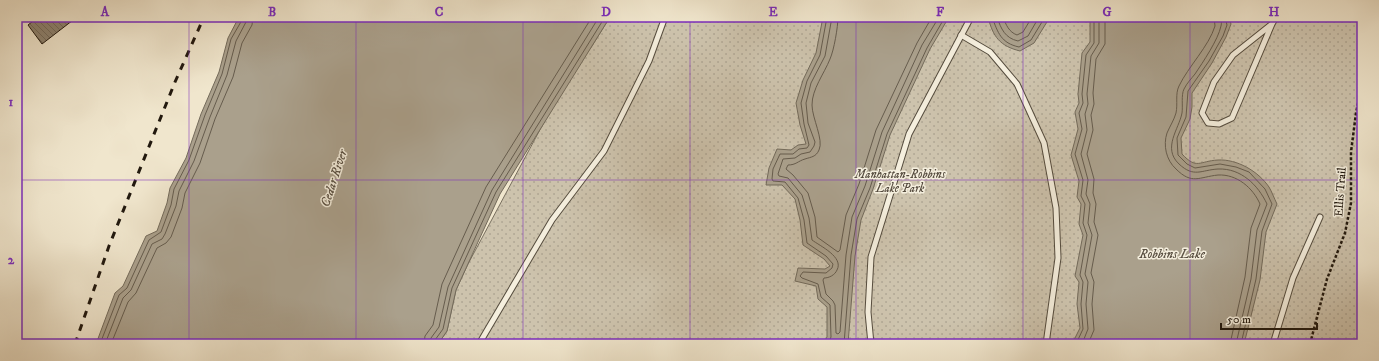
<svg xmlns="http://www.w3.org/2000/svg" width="1379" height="361" font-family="'IM FELL DW Pica',serif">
	<defs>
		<pattern id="park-dots" width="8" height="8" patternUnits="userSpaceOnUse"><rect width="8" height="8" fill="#cdc3ad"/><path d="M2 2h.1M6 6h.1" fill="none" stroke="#b0a794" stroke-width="1.8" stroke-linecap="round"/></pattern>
		<pattern id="building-back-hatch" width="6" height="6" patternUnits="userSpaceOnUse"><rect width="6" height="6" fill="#8d8371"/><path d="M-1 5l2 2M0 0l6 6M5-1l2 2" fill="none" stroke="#736a5b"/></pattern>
	</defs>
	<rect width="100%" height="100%" fill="#f0e6cd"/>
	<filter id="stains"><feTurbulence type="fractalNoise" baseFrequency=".005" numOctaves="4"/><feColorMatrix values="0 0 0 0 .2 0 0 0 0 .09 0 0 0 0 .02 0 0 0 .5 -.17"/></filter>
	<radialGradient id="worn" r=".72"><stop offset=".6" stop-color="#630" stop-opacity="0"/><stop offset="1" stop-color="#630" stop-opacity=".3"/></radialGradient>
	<!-- park -->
	<polygon fill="url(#park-dots)" stroke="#776e5e" points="610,17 1362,17 1362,344 438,344 447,331 456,290 468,264 565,83 592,46"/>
	<!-- water -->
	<g fill="#aaa08c" stroke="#736a5a">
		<polygon points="239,17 610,17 500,194 456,290 447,331 438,344 96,344 115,293 123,286 146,236 157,231 167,203 170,188 186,158 201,114 219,72 228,38"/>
		<polygon points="823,17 949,17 930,49 890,135 873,189 861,220 855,256 848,344 823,344 827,337 827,307 818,299 816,286 795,281 798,268 825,269 830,266 824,259 803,245 800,220 795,199 782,185 766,185 769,168 777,149 791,150 798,145 806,144 800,125 796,103 803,80 816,53"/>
		<path d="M988,17H1050L1034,43L1020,51C1000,46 993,37 988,17Z"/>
		<path d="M1090,17H1229L1231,24L1226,37L1212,63L1192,93V107L1190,119L1181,138L1182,154C1197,170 1199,161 1218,160C1237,159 1258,171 1269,187C1272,192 1274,198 1277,204L1266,232L1260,280L1244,344H1072L1080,328L1077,304L1079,282L1075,276L1083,235L1079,224L1081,204L1077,197L1079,181L1071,155L1078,129L1075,112L1079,103L1078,94L1082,53L1090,42Z"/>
	</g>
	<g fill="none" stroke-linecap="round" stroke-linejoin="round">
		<!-- shore -->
		<g stroke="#665c4d" stroke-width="1">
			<polyline points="827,17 820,55 807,81 801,103 804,124 809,145 807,148 799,149 793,154 780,154 773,169 772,179 773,181 785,182 798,198 804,220 807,243 826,256 833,264 832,268 826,273 803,272 800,276 802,278 818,284 821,297 830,305 831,337 828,344"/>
			<path d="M832,17L825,56L811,83L806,103L808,123L815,142L814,146L810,152L801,154L795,158L783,159L778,174L779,176L788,178L802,195L809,218L812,240C820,246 844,257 837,270C835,275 829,278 824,278L823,280L826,294L833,301L835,305L836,333L838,334L840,332L846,255L852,217L865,186L882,132L922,45L939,17"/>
			<path d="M838,17C838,27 834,50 830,59C824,74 812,89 812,105C812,118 824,140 819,150C816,157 811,157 805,159C798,161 796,165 788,165L786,169L793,175L808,193L815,217L817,237L838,252L840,250L846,215L859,184L876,130L917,43L932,17"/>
			<path d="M992,17C998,33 1001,43 1019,47L1031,40L1045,17"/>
			<path d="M997,17C1001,29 1005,38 1018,41L1028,36L1039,17"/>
			<path d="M1003,17C1006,25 1009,32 1017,35L1023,32L1032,17"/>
			<path d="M1214,17C1214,20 1215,23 1215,26C1209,46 1188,67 1179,86C1175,94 1178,104 1176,113C1174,120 1170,126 1167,133C1163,145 1166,160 1176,169C1192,185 1199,177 1218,175C1237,174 1253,188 1260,204L1251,228L1245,277L1230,344"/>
			<path d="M1220,17C1221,20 1222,23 1221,26C1218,40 1203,62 1195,74C1191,79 1187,83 1184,89C1181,95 1183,106 1182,113C1179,129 1162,148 1179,164C1194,178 1201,170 1218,169C1241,168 1258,185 1267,204L1257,230L1251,279L1236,344"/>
			<polyline points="1225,17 1227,25 1223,36 1209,61 1188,91 1186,117 1177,138 1178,155 1187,164 1195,168 1220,164 1236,167 1249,172 1265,189 1272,204 1262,231 1256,279 1241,344"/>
			<polyline points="100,344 119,295 127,288 149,240 161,232 171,205 174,189 189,160 205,115 222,74 231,39 242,20 242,17"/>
			<polyline points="105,344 123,298 131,290 152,244 162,239 165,234 176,206 179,191 194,161 210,117 227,75 236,41 246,22 247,17"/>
			<polyline points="111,344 128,302 136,293 157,248 166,243 171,237 182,208 185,193 200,163 215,119 233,77 242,43 252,25 253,17"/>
			<polyline points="424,344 425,336 433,325 442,284 486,187 592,17"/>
			<polyline points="430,344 431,338 439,327 448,287 492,190 599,17"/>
			<polyline points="435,344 435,340 443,329 452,288 496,192 605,17"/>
			<polyline points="844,344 851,255 857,219 870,188 887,134 927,48 945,17"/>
			<polyline points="1076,344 1083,329 1081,304 1083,282 1080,275 1087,235 1083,223 1085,204 1081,196 1083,180 1075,154 1082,129 1079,113 1083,103 1082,94 1086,55 1094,43 1094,17"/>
			<polyline points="1082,344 1088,329 1086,304 1088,282 1085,274 1092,235 1088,223 1090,204 1086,194 1088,180 1081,154 1087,130 1085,114 1088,104 1087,94 1091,56 1099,43 1099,17"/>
			<polyline points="1088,344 1094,330 1092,304 1094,282 1091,273 1098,235 1094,222 1096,204 1093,193 1094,179 1087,154 1093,130 1091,115 1094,104 1093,93 1096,59 1105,44 1105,17"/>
		</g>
	</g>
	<!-- building -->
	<polygon fill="url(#building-back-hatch)" stroke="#21180e" points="38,17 77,17 42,44 28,25"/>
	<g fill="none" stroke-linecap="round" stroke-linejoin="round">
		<defs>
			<g id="lane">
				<polyline points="1272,24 1233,55 1214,82 1202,113 1208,123 1219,124 1232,118 1272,24 1276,17"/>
				<polyline points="961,35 990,52 1017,84 1044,143 1056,208 1058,258 1046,344"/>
				<polyline points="479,344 552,220 604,151 649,61 665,17"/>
				<polyline points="871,344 868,312 871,257 909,134 971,17"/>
				<polyline points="1273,344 1293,278 1320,217"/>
			</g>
		</defs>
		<!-- lane casing -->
		<use href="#lane" stroke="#554c3e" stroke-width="7"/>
		<!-- path -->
		<polyline stroke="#21180e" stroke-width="2.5" stroke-dasharray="3 2" stroke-linecap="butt" points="1310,344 1327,279 1345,233 1351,203 1351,152 1356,113 1362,84"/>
		<!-- lane -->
		<use href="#lane" stroke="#f5efde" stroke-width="5"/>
		<!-- rail -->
		<polyline stroke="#21180e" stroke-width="3" stroke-dasharray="7 7" stroke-linecap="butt" points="75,344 109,246 175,82 204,17"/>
	</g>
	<!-- grid -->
	<path fill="none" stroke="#7b2cbf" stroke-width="1" stroke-opacity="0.55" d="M189,17V344M356,17V344M523,17V344M690,17V344M856,17V344M1023,17V344M1190,17V344M17,180H1362"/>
	<g text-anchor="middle" stroke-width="3" stroke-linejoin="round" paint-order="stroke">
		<!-- park labels -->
		<g font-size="12" font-style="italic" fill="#554b3e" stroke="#f5efde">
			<text x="900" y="178">Manhattan-Robbins<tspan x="900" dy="14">Lake Park</tspan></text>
		</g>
		<!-- street labels -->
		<g font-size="12" fill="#21180e" stroke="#f5efde">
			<text transform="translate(1340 192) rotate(-86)" y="4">Ellis Trail</text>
		</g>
		<!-- water labels -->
		<g font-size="13" font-style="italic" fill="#584e40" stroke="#f5efde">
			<text transform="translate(333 178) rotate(-72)" y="5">Cedar River</text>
			<text x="1172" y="258">Robbins Lake</text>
		</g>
	</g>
	<!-- margin -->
	<rect width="1379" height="361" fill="none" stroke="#f0e6cd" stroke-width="44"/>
	<!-- scale -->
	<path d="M1221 323v6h96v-6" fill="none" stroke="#21180e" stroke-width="2"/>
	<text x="1227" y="323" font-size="12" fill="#21180e" stroke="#f5efde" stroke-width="3" paint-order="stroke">50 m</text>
	<rect x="22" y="22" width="1335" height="317" fill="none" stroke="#7b2cbf" stroke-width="1.5"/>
	<g font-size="13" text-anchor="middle" font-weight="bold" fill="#7b2cbf">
		<text x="105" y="16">A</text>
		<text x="272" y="16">B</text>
		<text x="439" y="16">C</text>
		<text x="606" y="16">D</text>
		<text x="773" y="16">E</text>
		<text x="940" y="16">F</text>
		<text x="1107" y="16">G</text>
		<text x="1274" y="16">H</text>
		<text x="11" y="106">1</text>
		<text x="11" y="264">2</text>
	</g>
	<rect width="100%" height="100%" filter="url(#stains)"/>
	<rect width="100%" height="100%" fill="url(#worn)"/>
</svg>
